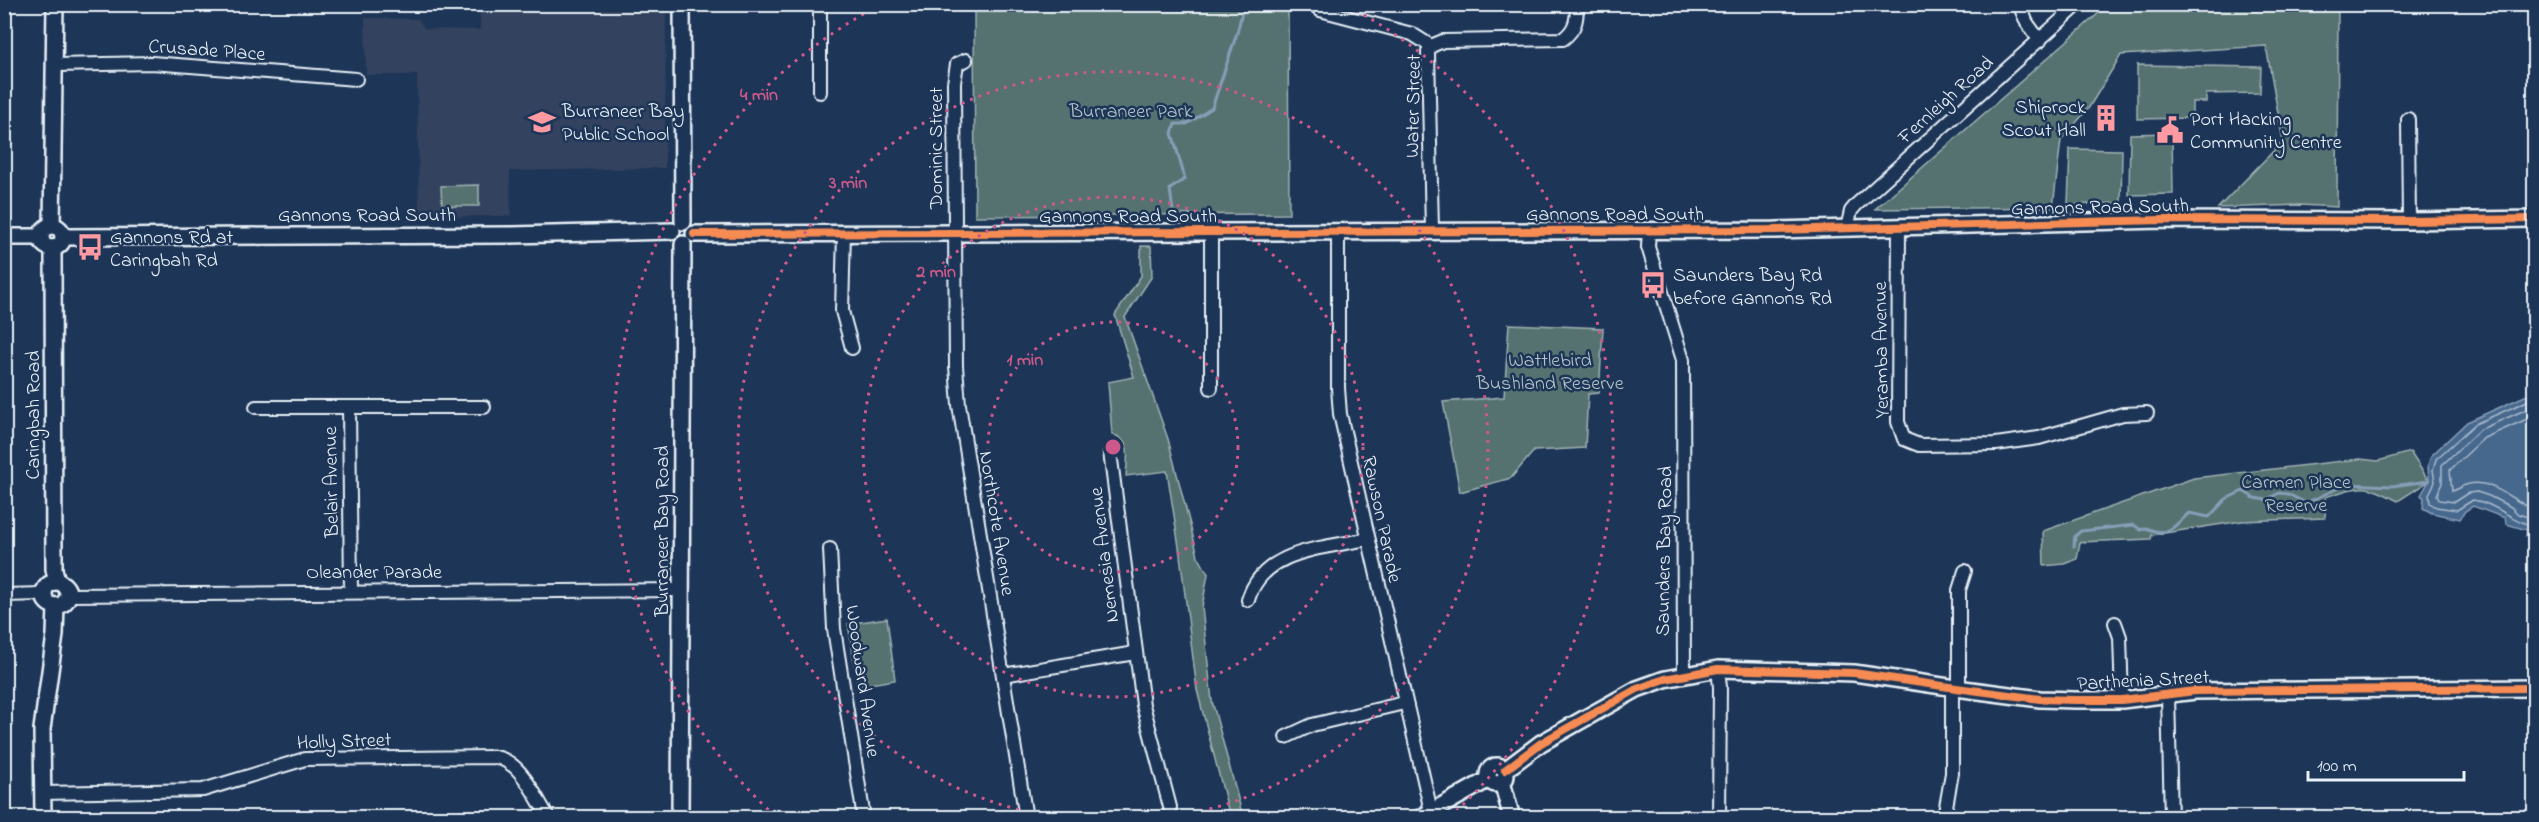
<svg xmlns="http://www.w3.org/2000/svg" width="2539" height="822" font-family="'Indie Flower',sans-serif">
	<rect width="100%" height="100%" fill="#1d3557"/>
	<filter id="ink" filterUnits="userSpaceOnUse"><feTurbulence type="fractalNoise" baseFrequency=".0167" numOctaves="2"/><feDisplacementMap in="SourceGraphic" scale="12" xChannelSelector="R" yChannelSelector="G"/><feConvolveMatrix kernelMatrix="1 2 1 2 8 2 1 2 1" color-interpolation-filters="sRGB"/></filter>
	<g filter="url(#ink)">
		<!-- built -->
		<polygon fill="#33435e" points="480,5 666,5 665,168 510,171 511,216 419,217 417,75 366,75 365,18 418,19 425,29 480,30"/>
		<!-- park -->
		<g fill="#56726f" stroke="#9fb2b4" stroke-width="1.5">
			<polygon points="974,5 1288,5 1289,214 975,216"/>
			<polygon points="2108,5 2338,5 2337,207 2299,205 2218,208 2283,141 2266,46 2121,55 2088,109 2061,140 2053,207 1875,209"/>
			<polygon points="2137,65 2261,67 2260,93 2206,94 2206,102 2192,102 2192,118 2137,119"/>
			<polygon points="2172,133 2173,194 2129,195 2130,134"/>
			<polygon points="2070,149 2122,150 2121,203 2068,205"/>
			<polygon points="479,185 479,206 442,206 441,186"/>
			<path d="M1141,246H1151L1152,276L1125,317L1168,439L1198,556L1208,574L1202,607L1212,701L1243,817H1230L1197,690L1179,547L1167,471L1126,476C1127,458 1133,441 1112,434L1108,382L1134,377L1115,315L1141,276Z"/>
			<polygon points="1509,324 1603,328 1599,393 1588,394 1585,448 1534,451 1511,478 1460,492 1443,402 1504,397"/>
			<path d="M2410,452L2429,481L2398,501C2364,483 2363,485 2326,497L2325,518L2242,521L2152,535L2151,539L2080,542L2077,559L2064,564L2044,566L2043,531L2194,478L2360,459L2378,461Z"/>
			<polygon points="887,618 895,680 858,686 848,624"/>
		</g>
		<!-- water -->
		<polygon fill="#47678d" stroke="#879eb8" stroke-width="1.5" points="2534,392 2534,539 2526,537 2527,530 2506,524 2505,518 2473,506 2465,511 2460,519 2432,513 2423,508 2424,498 2421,495 2429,481 2428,465 2431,456 2467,422"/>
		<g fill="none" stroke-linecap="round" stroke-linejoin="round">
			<!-- shore -->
			<g stroke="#a8bacd" stroke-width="1.5">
				<path d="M2534,398L2475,424L2436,459L2433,470L2435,482L2429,494L2430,503L2436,507L2457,510L2473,500C2495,503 2509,519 2530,525L2534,533"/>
				<polyline points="2534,406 2479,430 2442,465 2442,483 2437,495 2439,500 2454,502 2468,493 2477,492 2489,496 2511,507 2518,514 2534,519"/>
				<path d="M2534,416L2484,438L2450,470L2452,491C2458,489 2463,485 2469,484C2494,479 2514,503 2534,509"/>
			</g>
			<!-- stream -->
			<g stroke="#879eb8" stroke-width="3">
				<polyline points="1174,219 1170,189 1185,179 1172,133 1175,124 1187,124 1212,108 1237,33 1244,4"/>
				<path d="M2074,546L2075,536L2081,531L2134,525L2141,530L2146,528C2169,538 2173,527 2189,513L2209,517L2226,499L2243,491L2254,498L2266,500L2279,493L2288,494L2306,503L2347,484L2392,486L2429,481"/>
			</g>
			<defs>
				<g id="minor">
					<polyline points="820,4 820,92"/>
					<polyline points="1314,4 1320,10 1412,34 1431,46"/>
					<polyline points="2019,4 2027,23 2040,41"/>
					<polyline points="966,60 957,64 954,83 956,366 959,405 1026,818"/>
					<polyline points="56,65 152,63 356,79"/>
					<polyline points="2408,119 2409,221"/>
					<polyline points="1899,227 1898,422 1904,439 1919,445 1996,444 2039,438 2123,414 2147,413"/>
					<polyline points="1847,228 1851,211 1856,205 2079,4"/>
					<polyline points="1649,229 1648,247 1683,360 1684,674"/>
					<polyline points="1338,230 1338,388 1340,414 1431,811"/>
					<path d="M1432,230L1428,52L1431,46L1443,41L1563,39C1576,29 1577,20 1577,4"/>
					<polyline points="1211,231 1211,388"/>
					<polyline points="844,232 842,311 852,348"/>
					<polyline points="256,407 484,407"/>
					<polyline points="349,408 351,591"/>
					<polyline points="1110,452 1143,705 1170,807"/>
					<polyline points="830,549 834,629 864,818"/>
					<polyline points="4,595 44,594"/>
					<polyline points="68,595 682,590"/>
					<path d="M1248,600C1263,549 1322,549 1367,539"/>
					<polyline points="2115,623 2120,637 2122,700"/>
					<polyline points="1718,669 1720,687 1719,818"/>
					<polyline points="1003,675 1135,653"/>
					<polyline points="2168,694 2171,818"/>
					<polyline points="1286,737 1312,725 1404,703"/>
					<path d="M43,793L203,790L305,759L494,757C521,760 535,797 549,818"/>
					<polyline points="1944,818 1952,773 1952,693 1959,683 1959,590 1965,571"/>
				</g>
				<g id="tertiary">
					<polyline points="682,4 683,222"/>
					<polyline points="52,226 55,4"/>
					<circle cx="52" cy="237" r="11"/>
					<polyline points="694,234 1775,230 2162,220 2409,221 2534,219"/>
					<polyline points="4,237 41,237"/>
					<polyline points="63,237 512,235 672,231"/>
					<polyline points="53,248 54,569 57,582"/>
					<circle cx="56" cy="594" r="12"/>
					<circle cx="1497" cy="775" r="9"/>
					<polyline points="1505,770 1541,743 1637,689 1665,679 1718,669 1854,673 1956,688 2040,699 2075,700 2122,700 2195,691 2534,688"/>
					<polyline points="1502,782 1512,818"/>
					<polyline points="43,818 42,729 55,635 56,606"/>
					<polyline points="680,818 683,244"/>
					<polyline points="1420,818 1489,779"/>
				</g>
			</defs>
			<!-- minor casing -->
			<use href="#minor" stroke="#e8f1f8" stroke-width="16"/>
			<!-- tertiary casing -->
			<use href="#tertiary" stroke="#e8f1f8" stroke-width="20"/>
			<!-- minor -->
			<use href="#minor" stroke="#1d3557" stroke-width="12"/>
			<!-- tertiary -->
			<use href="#tertiary" stroke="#1d3557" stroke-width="15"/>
			<defs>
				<g id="cycleway">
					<polyline points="694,234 1775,230 2162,220 2409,221 2534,219"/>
					<polyline points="1505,770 1541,743 1637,689 1665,679 1718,669 1854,673 1956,688 2040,699 2075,700 2122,700 2195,691 2534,688"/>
				</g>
			</defs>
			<!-- cycleway casing -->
			<use href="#cycleway" stroke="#1d3557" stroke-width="11"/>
			<!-- cycleway -->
			<use href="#cycleway" stroke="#f68b52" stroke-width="8"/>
		</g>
	</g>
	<!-- distance rings -->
	<g fill="none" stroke="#cd598a" stroke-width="3" stroke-dasharray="3 6">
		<circle cx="1113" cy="447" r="125"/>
		<circle cx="1113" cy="447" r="250"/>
		<path d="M1054 817A375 375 0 1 1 1172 817"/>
		<path d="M775 816A500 500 0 0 1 878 6M1348 6A500 500 0 0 1 1451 816"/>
	</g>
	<!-- icons -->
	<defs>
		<symbol id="building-bare" viewBox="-9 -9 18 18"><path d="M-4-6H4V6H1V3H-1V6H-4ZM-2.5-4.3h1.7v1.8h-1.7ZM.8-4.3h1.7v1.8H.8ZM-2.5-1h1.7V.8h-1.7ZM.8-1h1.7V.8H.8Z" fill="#ff9aa2" stroke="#1d3557" stroke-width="2.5" paint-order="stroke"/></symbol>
		<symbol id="school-bare" viewBox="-9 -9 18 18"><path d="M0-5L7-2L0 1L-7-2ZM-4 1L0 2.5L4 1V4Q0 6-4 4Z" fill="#ff9aa2" stroke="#1d3557" stroke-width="2.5" paint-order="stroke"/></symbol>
		<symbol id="civic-bare" viewBox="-9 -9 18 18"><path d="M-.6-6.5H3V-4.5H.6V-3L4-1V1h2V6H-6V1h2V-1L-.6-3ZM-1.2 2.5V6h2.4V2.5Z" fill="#ff9aa2" stroke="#1d3557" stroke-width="2.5" paint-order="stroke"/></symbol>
		<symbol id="bus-bare" viewBox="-9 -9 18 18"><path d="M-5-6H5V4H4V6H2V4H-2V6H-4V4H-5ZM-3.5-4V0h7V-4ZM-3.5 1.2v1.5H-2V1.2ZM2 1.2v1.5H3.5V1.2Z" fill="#ff9aa2" stroke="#1d3557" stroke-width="2.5" paint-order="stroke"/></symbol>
	</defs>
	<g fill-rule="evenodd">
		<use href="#building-bare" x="2087" y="99" width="38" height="38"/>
		<use href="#school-bare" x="523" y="103" width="38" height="38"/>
		<use href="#civic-bare" x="2151" y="111" width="38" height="38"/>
		<use href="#bus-bare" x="71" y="228" width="38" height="38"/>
		<use href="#bus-bare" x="1634" y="266" width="38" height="38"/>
	</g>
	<g text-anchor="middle" stroke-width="5" stroke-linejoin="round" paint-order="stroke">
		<!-- street labels -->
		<g font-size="20" fill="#e8f1f8" stroke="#1d3557">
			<text transform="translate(207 49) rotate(4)" y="7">Crusade Place</text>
			<text transform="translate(1945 99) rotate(-42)" y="7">Fernleigh Road</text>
			<text transform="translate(1412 106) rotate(-89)" y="7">Water Street</text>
			<text transform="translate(935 148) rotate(-90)" y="7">Dominic Street</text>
			<text transform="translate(2100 206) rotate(-1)" y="7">Gannons Road South</text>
			<text x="1615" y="220">Gannons Road South</text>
			<text x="367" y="221">Gannons Road South</text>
			<text x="1128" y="222">Gannons Road South</text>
			<text transform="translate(1880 350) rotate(-91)" y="7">Yeramba Avenue</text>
			<text transform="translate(32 415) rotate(-90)" y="7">Caringbah Road</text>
			<text transform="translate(330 482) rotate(-91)" y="7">Belair Avenue</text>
			<text transform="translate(1383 519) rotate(78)" y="7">Rawson Parade</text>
			<text transform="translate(998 523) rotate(81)" y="7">Northcote Avenue</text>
			<text transform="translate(661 531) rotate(-90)" y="7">Burraneer Bay Road</text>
			<text transform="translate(1663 551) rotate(-89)" y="7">Saunders Bay Road</text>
			<text transform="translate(1103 555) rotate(-97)" y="7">Nemesia Avenue</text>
			<text x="374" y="578">Oleander Parade</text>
			<text transform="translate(2143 679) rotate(-3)" y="7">Parthenia Street</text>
			<text transform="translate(864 681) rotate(82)" y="7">Woodward Avenue</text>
			<text transform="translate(344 740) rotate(-2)" y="7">Holly Street</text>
		</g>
		<!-- poi labels -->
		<g font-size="20" fill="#e8f1f8" stroke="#1d3557" text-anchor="start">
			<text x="2086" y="113" text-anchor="end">Shiprock<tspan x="2086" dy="23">Scout Hall</tspan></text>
			<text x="562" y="117">Burraneer Bay<tspan x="562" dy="23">Public School</tspan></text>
			<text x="2190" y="125">Port Hacking<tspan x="2190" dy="23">Community Centre</tspan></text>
			<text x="110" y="243">Gannons Rd at<tspan x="110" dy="23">Caringbah Rd</tspan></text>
			<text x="1673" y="281">Saunders Bay Rd<tspan x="1673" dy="23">before Gannons Rd</tspan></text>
		</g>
		<!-- park labels -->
		<g font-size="20" fill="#b5c5c8" stroke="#1d3557">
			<text x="1131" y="117">Burraneer Park</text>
			<text x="1550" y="366">Wattlebird<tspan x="1550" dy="23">Bushland Reserve</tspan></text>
			<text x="2296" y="488">Carmen Place<tspan x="2296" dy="23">Reserve</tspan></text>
		</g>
	</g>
	<circle cx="1113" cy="447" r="9" fill="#cd598a" stroke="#1d3557" stroke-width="3"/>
	<g font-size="18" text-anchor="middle" font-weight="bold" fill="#cd598a" stroke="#1d3557" stroke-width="5" stroke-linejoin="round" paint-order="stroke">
		<text x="759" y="100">4 min</text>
		<text x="848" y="188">3 min</text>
		<text x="936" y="277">2 min</text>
		<text x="1025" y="365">1 min</text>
	</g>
	<!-- margin -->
	<rect width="2539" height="822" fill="none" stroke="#1d3557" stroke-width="24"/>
	<rect x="12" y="12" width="2515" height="798" fill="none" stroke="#e8f1f8" stroke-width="2" filter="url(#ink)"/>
	<!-- scale -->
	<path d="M2308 771v9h156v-9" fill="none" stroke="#e8f1f8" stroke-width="3"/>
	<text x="2317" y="771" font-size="18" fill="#e8f1f8" stroke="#1d3557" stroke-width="4.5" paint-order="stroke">100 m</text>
</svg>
